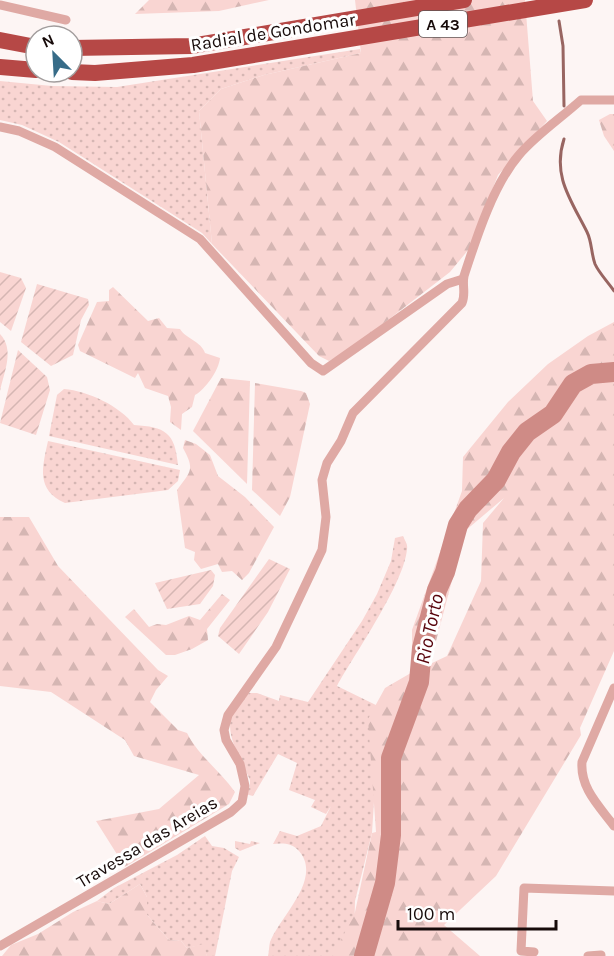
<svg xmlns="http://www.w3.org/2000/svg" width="614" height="956" font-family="Karla,sans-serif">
	<defs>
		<pattern id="grass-dots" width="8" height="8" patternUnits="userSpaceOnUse" patternTransform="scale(1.5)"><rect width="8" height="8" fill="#f9d5d2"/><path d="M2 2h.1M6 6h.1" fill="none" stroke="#d5b6b3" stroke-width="1.8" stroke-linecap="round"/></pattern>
		<pattern id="forest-firs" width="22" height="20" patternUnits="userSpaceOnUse" patternTransform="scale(1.5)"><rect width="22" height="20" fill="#f9d5d2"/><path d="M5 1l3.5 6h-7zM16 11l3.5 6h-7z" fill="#d5b6b3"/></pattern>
		<pattern id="garden-furrows" width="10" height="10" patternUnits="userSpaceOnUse" patternTransform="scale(1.5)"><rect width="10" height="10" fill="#f9d5d2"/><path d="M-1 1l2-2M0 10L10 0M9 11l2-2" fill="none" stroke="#d5b6b3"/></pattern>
	</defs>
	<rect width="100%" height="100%" fill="#fdf5f4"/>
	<!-- grass -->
	<g fill="url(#grass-dots)">
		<polygon points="360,49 361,53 264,75 221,89 199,111 212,244 202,233 59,142 22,125 0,120 0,81 52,86 117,87"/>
		<path d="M64,389C88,391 120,406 134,425C165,427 175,432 178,465L49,436L57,395Z"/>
		<path d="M48,441L180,470L178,481L168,490L65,503C36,490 42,468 48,441Z"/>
		<path d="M403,536C405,541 408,544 407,549C404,584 355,653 337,686L380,707L372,833L355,901L354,941L342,956H268C269,952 269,946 270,942C280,916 323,879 299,851C292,843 283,843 273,844L280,831L297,836L321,826L331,806L326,814L311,807L315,800L289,790L297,763L278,754L253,796L245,794L250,787V780C237,749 213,720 249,693H257L279,701L280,695L308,702L362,621L377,594L391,561L395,538Z"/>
		<polygon points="205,836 212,846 224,848 239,857 232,871 215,956 207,956 202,945 187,948 181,941 169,940 147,915 147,897 140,884 109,904 97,901 114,888 177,855"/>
		<polygon points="235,841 250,844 251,841 260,843 240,851 235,848"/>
	</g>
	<!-- forest -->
	<g fill="url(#forest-firs)" fill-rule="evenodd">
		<polygon points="149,0 269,0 219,11 135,14"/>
		<polygon points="355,0 525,0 533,101 547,121 498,175 469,249 450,272 353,347 329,361 319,356 212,244 199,111 221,89 264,75 361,53"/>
		<polygon points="610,114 614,114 614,151 604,136 599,120"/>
		<path d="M113,287L148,321L159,318L167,328L180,329C186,339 201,341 205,353L220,358C219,370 205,390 195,395L192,407L182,414L181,430L170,422L171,407L168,396L145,388L138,373L135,378L80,351L78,345L97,302L109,301V290Z"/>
		<path d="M614,322V651L580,728L581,735L496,876L444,925L480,956H333L355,912L372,833L376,832L368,719L385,688L416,670H412V630L462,491L463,457L508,402L548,364L588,336ZM504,498L483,523L481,581L447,656L430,664L465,531Z"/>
		<polygon points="221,378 250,381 247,484 193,431"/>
		<polygon points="255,383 301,391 306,393 310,404 290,497 280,516 252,490"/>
		<path d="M185,440L196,444L210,455L218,476L245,497L274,527L249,573L242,580L232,571L222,572L218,564L201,569L194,560L195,552L185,548L177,490C191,471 195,470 183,448Z"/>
		<path d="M0,517H29L58,566L158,670L168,676L156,690L150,702L178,730L187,733C198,755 220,771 235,792L229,804L125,867L96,821L159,809L199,775L134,756L125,740L51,692L0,686Z"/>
		<polygon points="222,594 230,600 207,629 208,640 192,649 175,655 166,655 125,617 134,609 149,627 157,624 166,625 189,616 200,620"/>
		<polygon points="140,884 147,897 147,915 169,940 181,941 187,948 203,944 207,956 2,956 11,945 38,934 73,912 97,901 109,904"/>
	</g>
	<!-- garden -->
	<g fill="url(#garden-furrows)">
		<polygon points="0,272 21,278 26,288 11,331 0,322"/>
		<polygon points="37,284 88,299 89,305 81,320 73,355 51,366 21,342"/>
		<path d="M0,334C15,350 4,372 0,391Z"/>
		<polygon points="18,350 47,377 50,390 36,435 0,423"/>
		<polygon points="269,559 290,569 268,612 239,654 218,636 220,628"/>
		<polygon points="211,570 215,575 213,586 200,604 167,609 155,583"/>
	</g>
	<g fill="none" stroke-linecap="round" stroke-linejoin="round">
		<!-- stream -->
		<g stroke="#986561" stroke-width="3">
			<polyline points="559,21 563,46 564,106"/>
			<path d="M564,139C552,176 571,200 587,232C592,242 591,253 595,264C599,273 608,282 614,291"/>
		</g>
		<!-- river -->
		<polyline stroke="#cf8b86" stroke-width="20" points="364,956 385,883 391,835 391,758 419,682 422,648 437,590 445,572 458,525 468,509 496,480 511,452 527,432 553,414 573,384 591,374 614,372"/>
		<!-- minor -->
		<g stroke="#dfa9a4" stroke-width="9">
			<polyline points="0,5 66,20"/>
			<polyline points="0,127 19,131 55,147 200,239 311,363 323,371 447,284 463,279"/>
			<path d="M614,688L582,762C580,788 599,806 614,826"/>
			<path d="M0,946L231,812L242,802L245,786L240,764L226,740L224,730L228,715L276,647L322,550L326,517L322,480L327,463L341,441L353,413L462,303C466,294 462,286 464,276C476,239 493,185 519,155C536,135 561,118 581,100H614"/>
			<polyline points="534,952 521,951 524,888 614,891"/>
			<polyline points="588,956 601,955"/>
		</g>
		<!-- motorway -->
		<g stroke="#b64846" stroke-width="16">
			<polyline points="0,40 36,47"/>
			<polyline points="72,48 191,46 464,0"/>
			<polyline points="0,67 36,70"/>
			<polyline points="72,72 95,73 193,65 585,0"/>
		</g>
	</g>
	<g text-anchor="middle" stroke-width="6" stroke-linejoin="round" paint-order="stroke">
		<!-- shield labels -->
		<rect fill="#fff" stroke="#5d5454" stroke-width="1.5" x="419" y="11" width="48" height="26" rx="4.5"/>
		<g font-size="16" font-weight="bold" fill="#170b0a">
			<text x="443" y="30">A 43</text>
		</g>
		<!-- street labels -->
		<g font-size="18" fill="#170b0a" stroke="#fff">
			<text transform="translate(273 32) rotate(-9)" y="6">Radial de Gondomar</text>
			<text transform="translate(147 842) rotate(-31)" y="6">Travessa das Areias</text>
		</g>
		<!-- water labels -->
		<g font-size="20" font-style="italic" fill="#58040c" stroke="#fff">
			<text transform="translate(429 629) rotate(-78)" y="7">Rio Torto</text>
		</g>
	</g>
	<!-- north arrow -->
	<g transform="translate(54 54) rotate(336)"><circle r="28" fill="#ffffff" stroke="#a29d9d" stroke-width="1.5"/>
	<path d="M0-4.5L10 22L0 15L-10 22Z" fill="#376c88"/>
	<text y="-9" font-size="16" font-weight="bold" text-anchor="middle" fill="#170b0a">N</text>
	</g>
	<!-- scale -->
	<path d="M398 920v9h158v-9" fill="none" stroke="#170b0a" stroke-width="3"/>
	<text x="407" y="920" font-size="18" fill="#170b0a" stroke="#ffffff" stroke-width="4.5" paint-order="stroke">100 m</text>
</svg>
